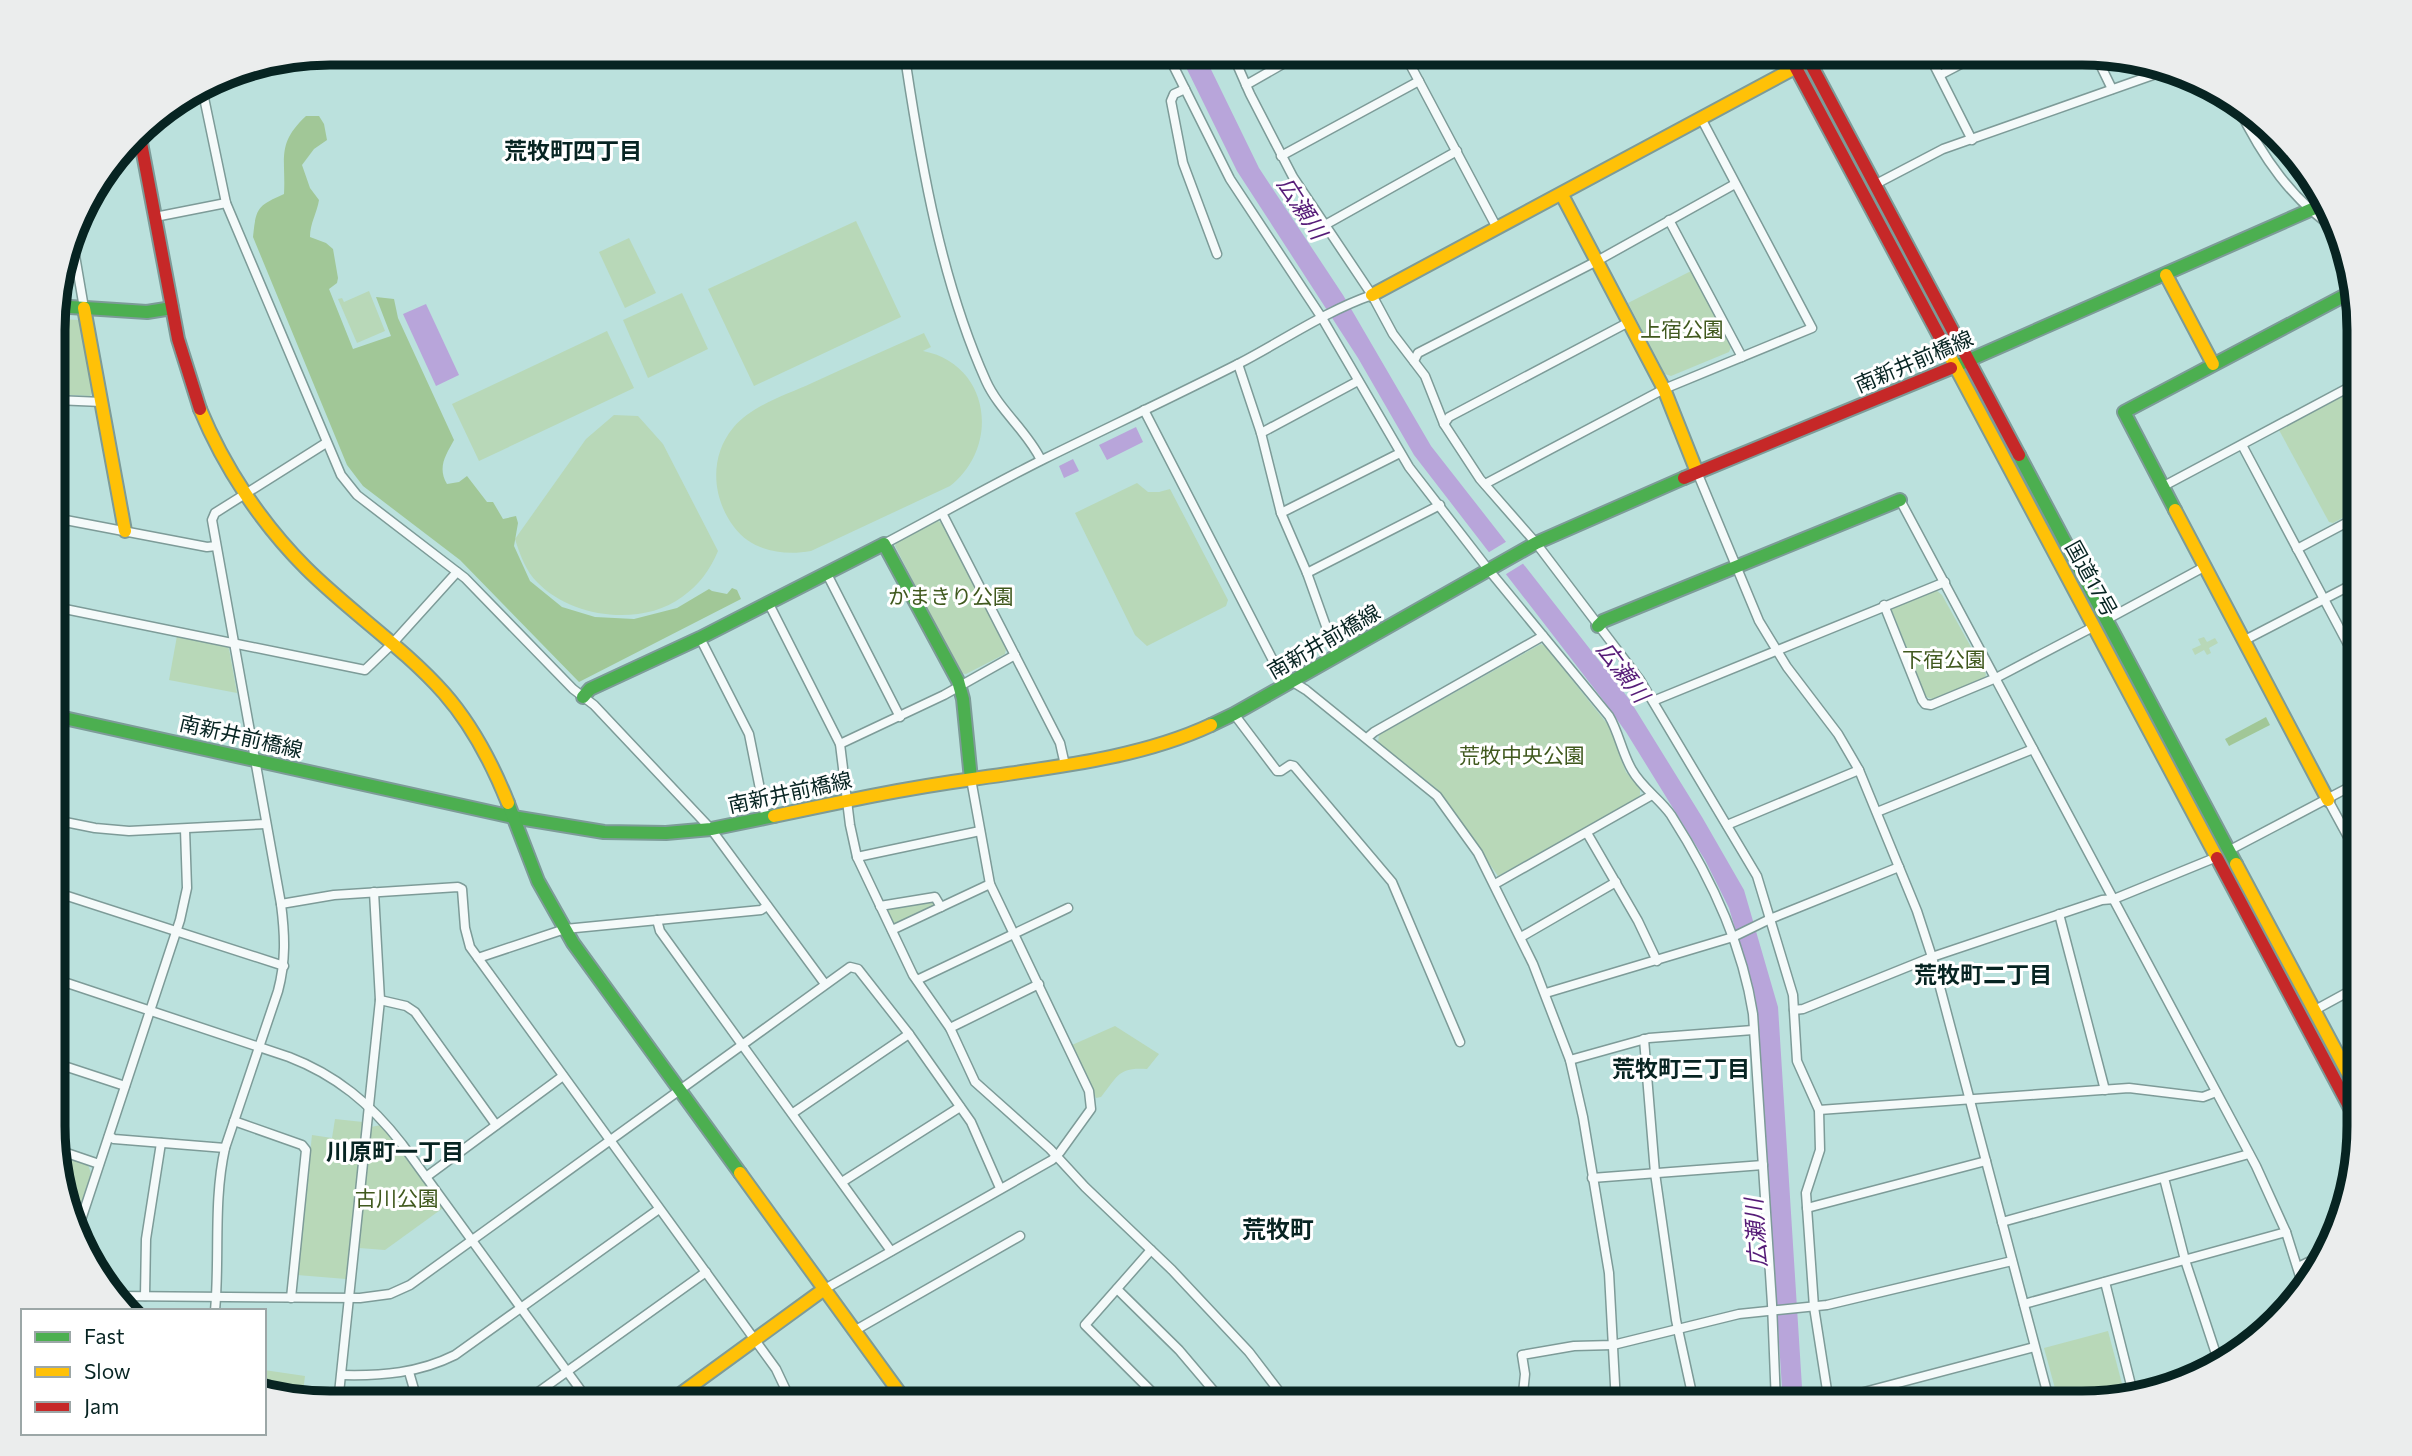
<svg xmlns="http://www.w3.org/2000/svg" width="2412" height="1456" font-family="Commissioner,'Noto Sans JP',sans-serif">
	<rect width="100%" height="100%" fill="#bbe1dd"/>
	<!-- green -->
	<g fill="#b8d8b8">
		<polygon points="856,221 901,317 754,386 708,289"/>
		<polygon points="629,238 656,293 625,308 599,252"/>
		<polygon points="1691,271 1731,347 1729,352 1671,376 1665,374 1628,303"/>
		<polygon points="369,291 385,331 357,343 338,299 342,298 344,302"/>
		<polygon points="682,293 708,349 648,378 623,320"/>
		<polygon points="55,319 80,320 93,391 90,396 55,394"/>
		<polygon points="607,331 634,388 479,461 452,404"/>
		<path d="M924,333L931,347L923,351C990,364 1001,446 950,486L811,551C783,556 752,551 734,527C712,498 709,457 733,428C752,405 786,395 812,383C849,366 887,349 924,333Z"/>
		<polygon points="2359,387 2359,509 2333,523 2329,522 2279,430"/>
		<path d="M614,415L638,416L663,444L718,551C710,570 699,585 682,597C642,627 571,618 537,582C526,571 520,555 515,539L586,439Z"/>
		<polygon points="1137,483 1148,492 1159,492 1170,489 1228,600 1226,606 1147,646 1135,635 1075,513"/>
		<polygon points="938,521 942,523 1006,649 1005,654 966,674 960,673 895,546 897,540"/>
		<polygon points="1936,590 1942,595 1986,674 1985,678 1932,699 1926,697 1891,608"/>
		<polygon points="177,636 226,645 229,649 237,693 169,680"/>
		<polygon points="2204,637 2207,642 2215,638 2218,643 2209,648 2211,653 2207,655 2204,650 2195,655 2192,649 2201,645 2198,639"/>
		<polygon points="1541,644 1545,646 1609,726 1626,772 1640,789 1640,797 1498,876 1437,789 1378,742 1379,735"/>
		<polygon points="931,900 936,906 894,927 886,909"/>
		<path d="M1115,1026L1159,1054L1147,1069C1118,1067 1118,1076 1101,1097L1096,1098L1072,1045Z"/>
		<polygon points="335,1119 363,1122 346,1279 297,1275 312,1135 332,1138"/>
		<polygon points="381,1125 443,1208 385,1250 359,1248 371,1127"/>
		<polygon points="55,1154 88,1165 91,1173 76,1219 55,1162"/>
		<polygon points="2108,1331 2125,1395 2100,1403 2059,1403 2044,1348"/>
		<polygon points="264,1370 305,1376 302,1400 264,1393"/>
	</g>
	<!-- forest -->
	<g fill="#a1c797">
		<path d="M306,116H319L324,124L327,140L314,149L302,165L310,188L319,200C317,213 310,223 310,237L326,243L333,249L338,278L337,283L329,289L353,349L391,336L376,297L394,299L398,318L454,440C446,455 437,467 447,484L459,482L467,476L487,502H493L503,519L516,516L518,523L514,546L530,581L562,607L595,617L634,619L677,608L709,589L712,591L727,594L732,588L737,590L741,599L579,682L460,560L363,486L347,465L253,237C256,208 257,206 284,194C286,158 276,144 306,116Z"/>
		<polygon points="2266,717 2270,725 2229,746 2225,739"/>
	</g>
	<!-- water -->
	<g fill="#b8a5da">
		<polygon points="1179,53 1203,53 1259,168 1343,295 1431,446 1629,699 1702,817 1744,890 1778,1007 1803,1403 1783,1403 1758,1020 1755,996 1729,908 1705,860 1626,732 1603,700 1414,455 1358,358 1237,171"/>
		<polygon points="2277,142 2313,176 2323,196 2290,163"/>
		<polygon points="426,304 459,375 436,386 403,314"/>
		<polygon points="1136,427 1143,442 1107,460 1099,445"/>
		<polygon points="1073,459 1079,471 1064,478 1059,466"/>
	</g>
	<!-- pier -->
	<polygon fill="#bbe1dd" points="1509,540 1527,561 1503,576 1486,554"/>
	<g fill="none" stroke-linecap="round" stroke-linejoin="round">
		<defs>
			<g id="street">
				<path d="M911,53L907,56L906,64C922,170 942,283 986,381C999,410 1027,431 1041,460"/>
				<path d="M1167,53L1230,179L1322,318L1409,467L1488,569L1609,716C1619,733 1622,753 1632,770C1642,788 1660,799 1671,815C1710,876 1742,942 1753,1014L1772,1304L1776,1403"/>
				<polyline points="1232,53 1250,94 1293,177 1372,295 1393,334 1425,376 1444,424 1480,479 1536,543 1640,680 1757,876 1793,995 1797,1061 1819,1110 1820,1150 1806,1193 1814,1307 1829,1403"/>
				<polyline points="1404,53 1497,228"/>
				<polyline points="1928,53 1972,140"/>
				<polyline points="2095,54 2112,89"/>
				<polyline points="1809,60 1823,53"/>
				<polyline points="1940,75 1982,53"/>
				<polyline points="1246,85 1302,53"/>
				<polyline points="202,88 226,203 341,475 357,495 465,578 573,689 594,705 711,829 825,984"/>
				<polyline points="1185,89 1174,94 1171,101 1183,163 1217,254"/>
				<path d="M2237,105C2262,157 2292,201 2341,233"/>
				<polyline points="1281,156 1419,81"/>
				<polyline points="1876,184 1943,149 2170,69"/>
				<polyline points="155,217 226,203"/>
				<polyline points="1669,220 1742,357"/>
				<polyline points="1325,225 1457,151"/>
				<polyline points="72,238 84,308"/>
				<polyline points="2343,296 2359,325"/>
				<polyline points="1414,361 1418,353 1597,261 1735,184"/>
				<polyline points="1238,364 1261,433 1281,513 1307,573 1337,657"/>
				<polyline points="55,400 102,402"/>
				<polyline points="1144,410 1280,674 1306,690 1437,796 1478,853 1533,964 1570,1060 1583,1117 1609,1273 1616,1403"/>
				<polyline points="1444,424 1449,417 1629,322"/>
				<polyline points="1261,433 1358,381"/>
				<polyline points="2242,445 2359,665"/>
				<polyline points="1697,472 1759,621 1787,667 1838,734 1859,770 1917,911 1932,957 2050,1403"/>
				<polyline points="1485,484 1664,389 1812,328 1702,120"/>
				<polyline points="2162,487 2359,382"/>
				<polyline points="1900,500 2256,1166 2286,1232 2304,1289"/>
				<polyline points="942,513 1060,743 1065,765"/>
				<polyline points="1281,513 1400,453"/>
				<polyline points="55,518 207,547 216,546"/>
				<path d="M884,544C937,516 990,486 1044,459C1109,427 1175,396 1240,363C1284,340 1326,311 1372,295"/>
				<polyline points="2297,549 2359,516"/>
				<polyline points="1307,573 1440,505"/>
				<polyline points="827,574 900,717"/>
				<polyline points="768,602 840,744 850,825 857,857 913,975 950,1028 975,1082 1050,1149 1085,1187 1172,1270 1249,1352 1288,1403"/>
				<polyline points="1884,605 1922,700 1925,704 1931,705 1996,678 2095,626"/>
				<polyline points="55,607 365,670 392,644 457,572"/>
				<polyline points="2106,620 2204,567"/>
				<polyline points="700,638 749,734 766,819"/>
				<polyline points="2245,640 2359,581"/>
				<polyline points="1653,701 1945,582"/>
				<polyline points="1234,714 1277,771 1281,771 1290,765 1294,766 1392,882 1460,1042"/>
				<polyline points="1367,738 1374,732 1543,636"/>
				<polyline points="840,744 944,695 1015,655"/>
				<polyline points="2328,800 2359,857"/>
				<polyline points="1877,812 2033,749"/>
				<polyline points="55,820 95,828 129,831 266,824"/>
				<polyline points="1727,825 1859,770"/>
				<polyline points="1587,833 1638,921 1657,961"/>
				<polyline points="2228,851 2359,782"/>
				<polyline points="857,857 980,831"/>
				<polyline points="1495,884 1652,795"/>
				<polyline points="55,892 284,966"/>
				<polyline points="281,904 334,895 458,887 462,889 465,928 470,947 776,1369 792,1403"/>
				<polyline points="880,906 935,897 941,907"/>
				<polyline points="2059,914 2105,1090"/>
				<polyline points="657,920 660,931 891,1251"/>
				<polyline points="892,930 990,884"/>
				<polyline points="1521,937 1616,882"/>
				<polyline points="478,958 565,929 761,910 767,906"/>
				<path d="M55,979L289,1057C336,1075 371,1104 402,1144L590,1403"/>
				<polyline points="917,980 1068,908"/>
				<polyline points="1546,993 1733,937 1770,919 1899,867"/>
				<polyline points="380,1000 406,1006 415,1012 496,1125"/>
				<polyline points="1794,1010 1803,1009 1932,957 2102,900 2114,899 2217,857"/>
				<polyline points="2315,1010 2359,986"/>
				<polyline points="950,1028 1039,984"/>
				<polyline points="1644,1039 1655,1173 1676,1320 1694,1403"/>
				<polyline points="1570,1060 1649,1038 1753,1030"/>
				<polyline points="55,1063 125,1086"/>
				<polyline points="1819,1110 2129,1088 2203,1097 2216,1092"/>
				<polyline points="793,1113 909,1034"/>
				<polyline points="234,1121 302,1145 306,1150 291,1298"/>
				<polyline points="109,1136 114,1139 225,1148"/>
				<polyline points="55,1149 99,1164"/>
				<polyline points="426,1177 563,1076"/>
				<polyline points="1592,1178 1763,1165"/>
				<polyline points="2164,1178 2185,1260 2220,1366"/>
				<polyline points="842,1182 960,1107"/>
				<polyline points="1807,1208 1986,1161"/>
				<polyline points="2002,1222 2249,1154"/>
				<polyline points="79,1226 180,920 187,888 185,829"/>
				<polyline points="1151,1250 1085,1325 1163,1403"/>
				<polyline points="2298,1267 2325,1254"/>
				<polyline points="2105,1282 2133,1393"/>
				<polyline points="1117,1289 1179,1350 1224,1403"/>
				<polyline points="823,1290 1052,1160 1060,1152 1091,1109 1089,1091 990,884 971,779"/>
				<polyline points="116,1296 360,1298 390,1294 410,1285 850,967 858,969 909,1034 971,1122 1000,1188"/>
				<polyline points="145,1296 146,1239 161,1143"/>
				<polyline points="2024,1304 2286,1232"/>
				<path d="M215,1311C220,1256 213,1202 225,1148L278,991C286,961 285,935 281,904L212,520L215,513L326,443"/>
				<polyline points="854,1331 1020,1236"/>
				<polyline points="409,1372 418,1403"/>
				<path d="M342,1375C382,1376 419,1373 455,1355L659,1209"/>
				<polyline points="687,1390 697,1403"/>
				<polyline points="1830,1401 2034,1347"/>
				<polyline points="338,1403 380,1000 374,892"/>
				<polyline points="523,1403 706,1272"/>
				<polyline points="1522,1403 1525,1374 1522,1355 1574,1346 1613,1345 1739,1314 1827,1305 2012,1261"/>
			</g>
			<g id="fast">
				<polyline points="55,306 147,312 172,308"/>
				<polyline points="1951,368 2326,203"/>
				<polyline points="2019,455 2236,864"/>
				<polyline points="2175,510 2124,412 2355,290"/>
				<polyline points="1598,626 1603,621 1900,500"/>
				<polyline points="583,697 590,689 700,638 884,544 958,681 963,699 971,779"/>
				<polyline points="55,716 513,817 604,832 666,833 711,829 774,816"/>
				<polyline points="1211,725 1234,714 1536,543 1684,478"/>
				<polyline points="508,803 538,881 573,943 740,1173"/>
			</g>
			<g id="slow">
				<polyline points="1562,195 1664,389 1697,472"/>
				<polyline points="2166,275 2213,364"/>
				<polyline points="1372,295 1804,63"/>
				<polyline points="84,308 125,531"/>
				<polyline points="1946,349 2217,858"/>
				<path d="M200,409C224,467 261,523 306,568C349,611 403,647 444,693C472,725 492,763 508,803"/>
				<polyline points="2175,510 2328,800"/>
				<path d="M774,816C840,802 906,788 973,779C1052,767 1138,759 1211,725"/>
				<polyline points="2236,864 2359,1094"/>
				<polyline points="740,1173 907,1403"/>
				<polyline points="668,1403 823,1290"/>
			</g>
			<g id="jam">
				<polyline points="1788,53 1946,349"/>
				<polyline points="1805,53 2019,455"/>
				<polyline points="139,132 178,339 200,409"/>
				<polyline points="1684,478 1951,368"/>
				<polyline points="2217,858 2359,1125"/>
			</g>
		</defs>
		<!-- street casing -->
		<use href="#street" stroke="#7d9b98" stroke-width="11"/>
		<!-- fast casing -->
		<use href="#fast" stroke="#7d9b98" stroke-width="16"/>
		<!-- slow casing -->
		<use href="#slow" stroke="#7d9b98" stroke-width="16"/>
		<!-- jam casing -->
		<use href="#jam" stroke="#7d9b98" stroke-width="16"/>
		<!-- street -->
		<use href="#street" stroke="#f5fafa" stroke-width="8"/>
		<!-- fast -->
		<use href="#fast" stroke="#4caf50" stroke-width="12"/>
		<!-- slow -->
		<use href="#slow" stroke="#ffc107" stroke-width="12"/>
		<!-- jam -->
		<use href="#jam" stroke="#c62828" stroke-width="12"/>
	</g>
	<g text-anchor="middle" stroke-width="6" stroke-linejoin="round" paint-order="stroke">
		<!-- park labels -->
		<g font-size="21" fill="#40591e" stroke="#fff">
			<text x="1682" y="337">上宿公園</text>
			<text x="951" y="604">かまきり公園</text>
			<text x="1944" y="667">下宿公園</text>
			<text x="1522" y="763">荒牧中央公園</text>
			<text x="397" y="1206">古川公園</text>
		</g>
		<!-- street labels -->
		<g font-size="21" fill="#072422" stroke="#fff">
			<text transform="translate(1914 362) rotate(-23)" y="7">南新井前橋線</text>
			<text transform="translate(2091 579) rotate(61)" y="7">国道17号</text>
			<text transform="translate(1324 642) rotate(-30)" y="7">南新井前橋線</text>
			<text transform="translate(241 737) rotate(13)" y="7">南新井前橋線</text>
			<text transform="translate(790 793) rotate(-12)" y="7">南新井前橋線</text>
		</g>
		<!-- neighbourhood labels -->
		<g font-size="23" font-weight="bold" fill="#072422" stroke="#fff">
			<text x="573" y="159">荒牧町四丁目</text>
			<text x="1983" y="983">荒牧町二丁目</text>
			<text x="1681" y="1077">荒牧町三丁目</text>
			<text x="395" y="1160">川原町一丁目</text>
		</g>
		<!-- water labels -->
		<g font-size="23" font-style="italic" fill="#561c78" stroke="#fff">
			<text transform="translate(1302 208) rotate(57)" y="8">広瀬川</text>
			<text transform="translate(1623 672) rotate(53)" y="8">広瀬川</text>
			<text transform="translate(1756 1233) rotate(-94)" y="8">広瀬川</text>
		</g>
		<!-- quarter labels -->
		<g font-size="24" font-weight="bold" fill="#072422" stroke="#fff">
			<text x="1278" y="1238">荒牧町</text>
		</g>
	</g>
	<!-- crop -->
	<path d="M0 0H2412V1456H0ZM330 65H2082A265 265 0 0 1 2347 330V1126A265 265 0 0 1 2082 1391H330A265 265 0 0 1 65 1126V330A265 265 0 0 1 330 65Z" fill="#ebeded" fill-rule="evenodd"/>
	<path fill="none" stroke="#072422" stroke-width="9" d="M330 65H2082A265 265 0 0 1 2347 330V1126A265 265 0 0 1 2082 1391H330A265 265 0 0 1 65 1126V330A265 265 0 0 1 330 65Z"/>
	<!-- legend -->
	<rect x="21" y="1309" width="245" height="126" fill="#ffffff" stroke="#9ca7a7" stroke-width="2"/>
	<rect x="35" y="1332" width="35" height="10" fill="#4caf50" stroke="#9ca7a7" stroke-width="2"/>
	<text x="84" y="1344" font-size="21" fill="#072422">Fast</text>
	<rect x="35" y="1367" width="35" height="10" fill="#ffc107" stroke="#9ca7a7" stroke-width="2"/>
	<text x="84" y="1379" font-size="21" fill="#072422">Slow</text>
	<rect x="35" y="1402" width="35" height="10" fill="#c62828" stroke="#9ca7a7" stroke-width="2"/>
	<text x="84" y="1414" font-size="21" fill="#072422">Jam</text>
</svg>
